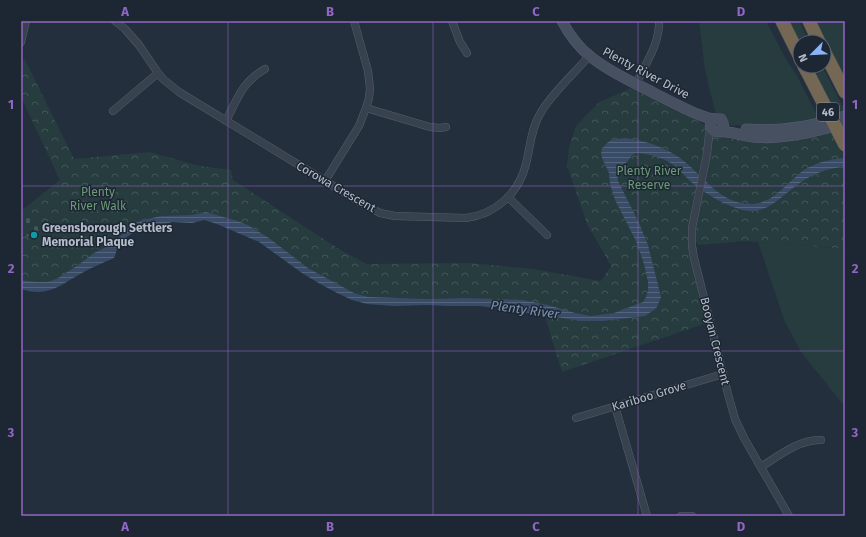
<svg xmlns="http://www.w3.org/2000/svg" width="866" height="537" font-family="'Fira Sans',sans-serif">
	<defs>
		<pattern id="forest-crowns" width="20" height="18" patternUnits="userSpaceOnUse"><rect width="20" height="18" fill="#263c3f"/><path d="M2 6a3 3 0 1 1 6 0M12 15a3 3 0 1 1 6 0" fill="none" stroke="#435659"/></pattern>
		<pattern id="cemetery-stones" width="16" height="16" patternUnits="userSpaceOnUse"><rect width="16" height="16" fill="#263c3f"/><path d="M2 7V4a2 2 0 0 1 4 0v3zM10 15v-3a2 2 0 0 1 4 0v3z" fill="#435659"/></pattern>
		<pattern id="water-rules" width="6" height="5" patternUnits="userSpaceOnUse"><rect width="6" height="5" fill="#394c67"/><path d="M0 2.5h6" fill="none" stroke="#53647b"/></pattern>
	</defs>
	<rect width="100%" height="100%" fill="#242f3e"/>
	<!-- grass -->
	<g fill="#263c3f">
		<polygon points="699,21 766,21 787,61 796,74 820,121 754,128 738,125 732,126 726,120 716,115 705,70"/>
		<polygon points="788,21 799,21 809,42 800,42 800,44"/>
		<polygon points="814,21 845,21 845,82"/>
		<polygon points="812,66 822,66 845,111 845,115 838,116"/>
		<polygon points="758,242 845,249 845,407 801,352 785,322"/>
	</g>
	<!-- forest -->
	<polygon fill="url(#forest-crowns)" points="24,58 74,159 150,152 200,166 231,170 233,180 342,251 367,264 469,263 533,269 601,281 611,266 587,224 567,165 569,147 576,126 598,103 631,88 696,120 703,124 709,131 845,126 845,249 745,241 699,245 692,238 710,322 562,372 543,310 492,300 464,298 430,299 368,297 354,293 308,268 269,238 248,225 238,221 206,212 192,215 154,217 142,220 130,226 126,230 114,243 94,253 78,265 58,278 51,281 45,282 37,282 21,280 21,211 60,180 21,97 21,71"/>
	<!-- cemetery -->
	<polygon fill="url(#cemetery-stones)" points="31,214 40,229 27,237 21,227 21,220"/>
	<!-- water -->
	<path fill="url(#water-rules)" d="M625,138C643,140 662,146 677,156C703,173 717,204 752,204C773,204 788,181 804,170C817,162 830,159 845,158V167C828,168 814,173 800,183C780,196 766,218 739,209C724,204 709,196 696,186C687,179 679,168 669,162C662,158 654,156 646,154C643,154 637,152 634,154C631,156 629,160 626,163C624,166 620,167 617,170L618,181L639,223L648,245L661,297L657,307L654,310L645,316L603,321H581L511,310L480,306H450L426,305L394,306L367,304L352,300L337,293L322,285L302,273L259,242L217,224L204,220L192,223L172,222L166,224H152L148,225C139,230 124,236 119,246C116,250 116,254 114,258C103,263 92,267 82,273C60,285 48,298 21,289V280L37,282H45L51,281L58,278L78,265L94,253L114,243L126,230L130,226L142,220L161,216L192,215L206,212L238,221L248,225L269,238L308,268L354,293L368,297L430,299L464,298L522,300L548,305L575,313L591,316L614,313L643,302L646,297L648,291V282L644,264L636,241L615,200L610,184L609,173L602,158L601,153L603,148L607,143L611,140Z"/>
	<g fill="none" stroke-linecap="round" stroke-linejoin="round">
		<defs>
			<g id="street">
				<path d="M115,21L125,29L139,45L158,73L163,79L179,92L363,204L380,213L395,216L466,218C496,214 519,193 526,164C530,148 531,129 540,114C551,94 574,74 589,56"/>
				<polyline points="452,21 460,42 467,53"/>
				<polyline points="21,42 26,21"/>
				<path d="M636,84C645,64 660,44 659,21"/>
				<polyline points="366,108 430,127 440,128 446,127"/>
				<polyline points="113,111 158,73"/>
				<path d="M226,121C237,99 243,81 265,69"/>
				<polyline points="711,127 709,135 707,154 692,228 692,246 694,258 728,394 735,419 744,438 789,516"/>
				<polyline points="325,181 359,126 366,108 369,98 370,88 368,71 354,21"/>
				<polyline points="509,198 547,235"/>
				<polyline points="615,406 647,516"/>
				<polyline points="576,418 723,374"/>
				<path d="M761,467C778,456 800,439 821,440"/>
				<polyline points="681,516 692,516"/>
			</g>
			<g id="secondary">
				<path d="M562,21C569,34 579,48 591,57C607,70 626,79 644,88C662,97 679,106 697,114L708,118L715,119"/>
				<path d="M746,129C779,132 813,126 845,116"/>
				<path d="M720,131L724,127L723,123L721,119H715C710,122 708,128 714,131C717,133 722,131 726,132C733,132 740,135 747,136C758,138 768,138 778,137C801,135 823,130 845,123"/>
			</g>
			<g id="highway">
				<polyline points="782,21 800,57"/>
				<polyline points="809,21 819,42"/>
				<polyline points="824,51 845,92"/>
				<polyline points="804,66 811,79"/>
			</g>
		</defs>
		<!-- street casing -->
		<use href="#street" stroke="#565f6c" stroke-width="8"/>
		<!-- secondary casing -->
		<use href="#secondary" stroke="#565f6c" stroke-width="11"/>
		<!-- highway casing -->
		<use href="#highway" stroke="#434c59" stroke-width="14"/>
		<!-- street -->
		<use href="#street" stroke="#38414e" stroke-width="7"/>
		<!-- secondary -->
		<use href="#secondary" stroke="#465061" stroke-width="10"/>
		<!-- highway -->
		<use href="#highway" stroke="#746855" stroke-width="13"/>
		<defs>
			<polyline id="highway-bridge" points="811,79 845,145"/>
		</defs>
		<!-- highway-bridge casing -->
		<use href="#highway-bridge" stroke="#434c59" stroke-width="14" stroke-linecap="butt"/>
		<!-- highway-bridge -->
		<use href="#highway-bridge" stroke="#746855" stroke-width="13"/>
	</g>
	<!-- grid -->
	<path fill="none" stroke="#9266c3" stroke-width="1" stroke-opacity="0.55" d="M228,21V516M433,21V516M638,21V516M21,186H845M21,351H845"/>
	<!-- markers -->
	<circle fill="#0f9aa8" stroke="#1d2633" stroke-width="1.5" cx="34" cy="235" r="4"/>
	<g text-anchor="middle" stroke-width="3" stroke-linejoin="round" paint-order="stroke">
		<!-- shield labels -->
		<rect fill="#1d2633" stroke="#878f9c" stroke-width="1" x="817" y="103" width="22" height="18" rx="3"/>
		<g font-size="11" font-weight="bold" fill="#b4bcc9">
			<text x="828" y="116">46</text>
		</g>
		<!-- street labels -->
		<g font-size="12" fill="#b4bcc9" stroke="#1d2633">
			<text transform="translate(646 73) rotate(28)" y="4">Plenty River Drive</text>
			<text transform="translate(336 187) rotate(30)" y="4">Corowa Crescent</text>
			<text transform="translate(715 341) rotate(76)" y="4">Booyan Crescent</text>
			<text transform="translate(649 396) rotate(-17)" y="4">Kariboo Grove</text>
		</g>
		<!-- park labels -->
		<g font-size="12" fill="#6b9a76" stroke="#1d2633">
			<text x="649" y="175">Plenty River<tspan x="649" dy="14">Reserve</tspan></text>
			<text x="98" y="196">Plenty<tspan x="98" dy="14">River Walk</tspan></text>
		</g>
		<!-- poi labels -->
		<g font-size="12" font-weight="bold" fill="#b4bcc9" stroke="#1d2633" text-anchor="start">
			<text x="42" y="232">Greensborough Settlers<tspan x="42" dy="14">Memorial Plaque</tspan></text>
		</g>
		<!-- water labels -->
		<g font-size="13" font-style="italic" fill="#7c92b1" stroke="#1d2633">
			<text transform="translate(525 309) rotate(8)" y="5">Plenty River</text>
		</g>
	</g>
	<!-- border -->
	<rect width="866" height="537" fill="none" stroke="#1d2633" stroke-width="44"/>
	<!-- north arrow -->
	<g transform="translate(812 54) rotate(246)"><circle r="19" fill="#1d2633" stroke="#59626f"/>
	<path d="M0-3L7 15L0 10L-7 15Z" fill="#8ab4f8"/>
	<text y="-6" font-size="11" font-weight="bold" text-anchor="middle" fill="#b4bcc9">N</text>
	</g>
	<rect x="22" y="22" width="822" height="493" fill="none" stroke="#9266c3" stroke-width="1.5"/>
	<g font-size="13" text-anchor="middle" font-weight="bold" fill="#9266c3">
		<text x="125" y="16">A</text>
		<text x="330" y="16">B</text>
		<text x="536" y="16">C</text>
		<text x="741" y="16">D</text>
		<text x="11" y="109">1</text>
		<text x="855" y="109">1</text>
		<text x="11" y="273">2</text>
		<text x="855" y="273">2</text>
		<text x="11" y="437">3</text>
		<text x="855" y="437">3</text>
		<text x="125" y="531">A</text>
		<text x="330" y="531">B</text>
		<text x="536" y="531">C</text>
		<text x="741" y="531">D</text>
	</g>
</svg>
